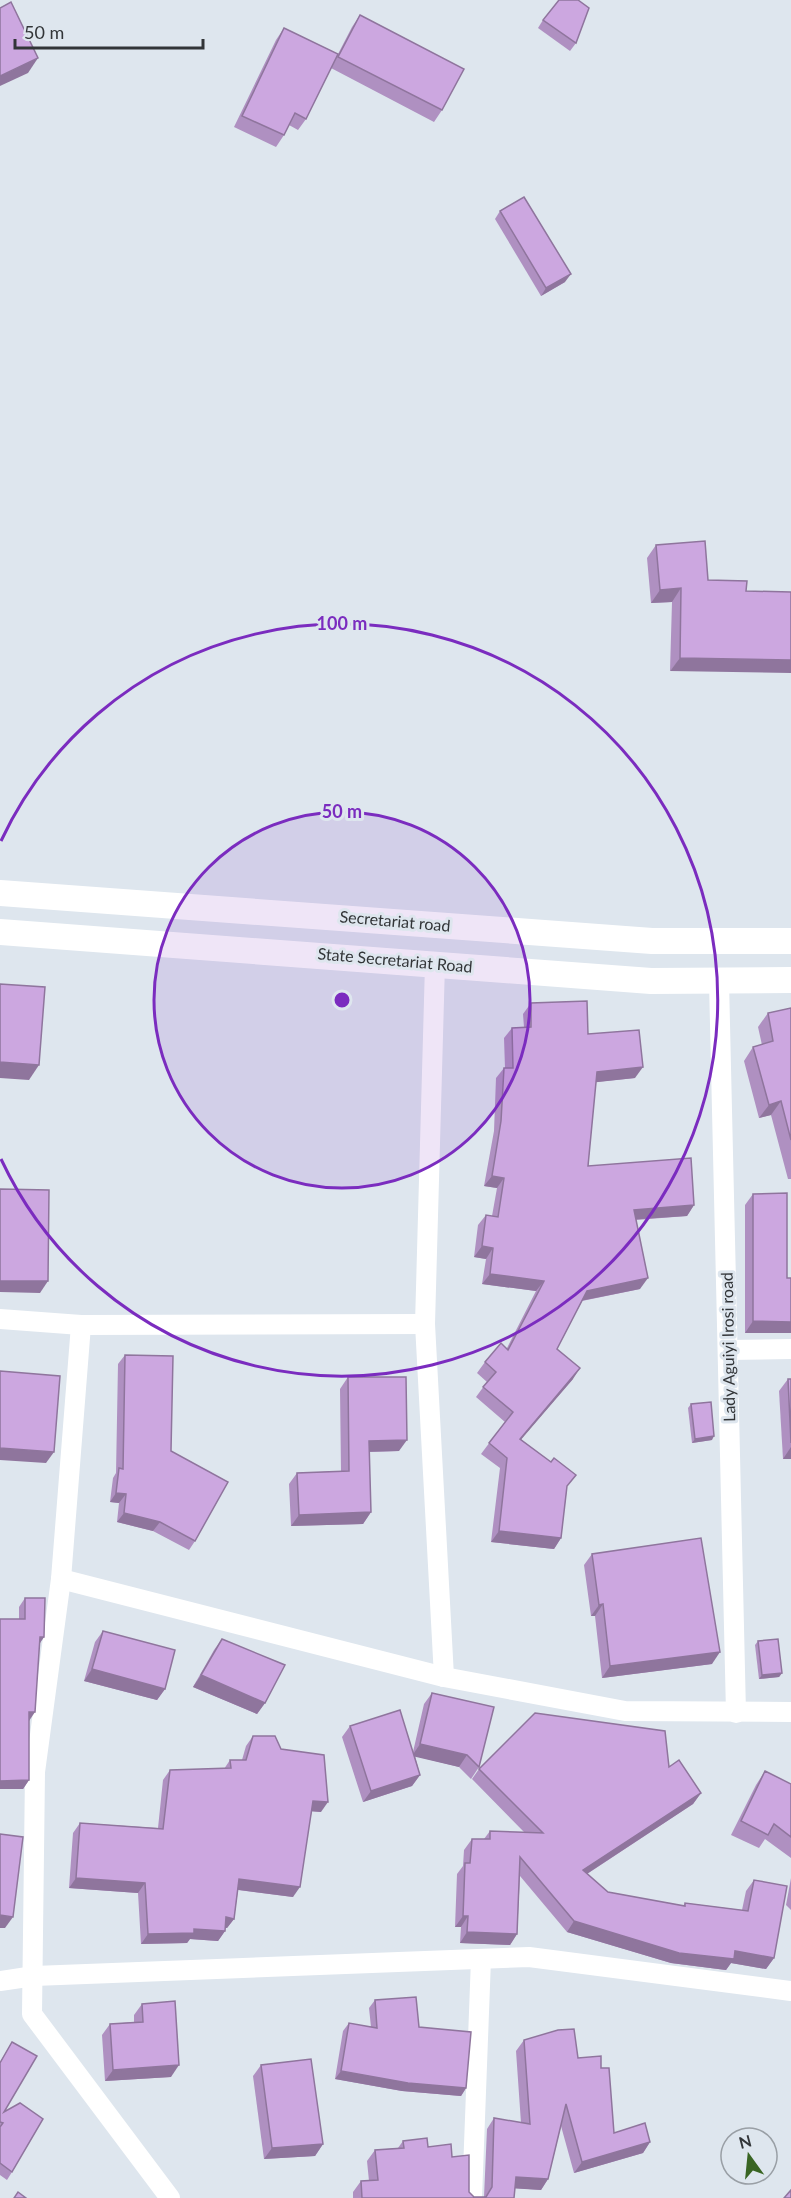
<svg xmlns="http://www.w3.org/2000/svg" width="791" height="2198" font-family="Lato,sans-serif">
	<rect width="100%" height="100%" fill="#dee6ee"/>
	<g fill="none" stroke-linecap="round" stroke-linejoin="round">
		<!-- minor -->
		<g stroke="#fff" stroke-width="20">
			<polyline points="435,964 425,1324 444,1677"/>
			<polyline points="719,981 736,1713"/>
			<polyline points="0,1319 81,1325"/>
			<polyline points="728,1350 791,1349"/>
			<polyline points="61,1579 444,1677 625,1711 791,1712"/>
			<polyline points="0,1981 34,1976 529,1957 791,1991"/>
			<polyline points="170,2198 32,2014 35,1772 61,1579 81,1325 425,1324"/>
			<polyline points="472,2198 481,1959"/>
		</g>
		<!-- tertiary -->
		<g stroke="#fff" stroke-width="26">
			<polyline points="0,893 652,941 791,941"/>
			<polyline points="0,932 651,981 791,980"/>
		</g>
	</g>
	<!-- wall -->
	<g fill="#af90c1">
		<polygon points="360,15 442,110 434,122 331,68 306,119 298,130 289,125 284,135 276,147 234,127 276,40 284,28 338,54 352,27"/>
		<polygon points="543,20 576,43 570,51 538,28"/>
		<polygon points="500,211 565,282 541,296 495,219"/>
		<polygon points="656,545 708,580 747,581 670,671 672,602 651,603 647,558"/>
		<polygon points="531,1003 588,1034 635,1078 596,1082 588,1166 694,1205 687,1216 636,1220 640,1289 582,1301 557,1349 573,1379 521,1439 567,1488 561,1538 554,1549 491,1542 500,1468 481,1454 505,1422 476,1397 487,1382 477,1373 485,1362 507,1348 536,1291 482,1284 486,1259 474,1257 478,1225 486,1215 492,1216 497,1188 484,1186 494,1131 496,1078 504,1068 505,1068 504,1038 512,1028 524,1027 523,1014"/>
		<polygon points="791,1008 791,1179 788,1179 771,1115 759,1118 744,1061 753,1047 762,1045 758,1027 768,1013"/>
		<polygon points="753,1194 787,1278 791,1278 791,1333 745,1333 745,1205"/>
		<polygon points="125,1355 171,1451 195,1541 189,1550 153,1531 117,1522 119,1503 110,1502 113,1478 116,1473 118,1364"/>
		<polygon points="348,1377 399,1451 369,1452 371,1512 363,1524 291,1526 289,1484 297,1473 341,1471 340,1389"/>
		<polygon points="788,1379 791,1379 791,1459 783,1459 779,1391"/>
		<polygon points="691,1404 712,1440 692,1443 688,1408"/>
		<polygon points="592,1554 712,1664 602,1678 595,1616 591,1616 584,1565"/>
		<polygon points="25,1598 44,1637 39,1644 29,1721 29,1780 23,1789 19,1619 19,1607"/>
		<polygon points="103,1631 165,1689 157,1700 84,1681 95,1642"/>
		<polygon points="222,1639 265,1703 257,1714 193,1687 214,1650"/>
		<polygon points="758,1641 782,1673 779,1677 759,1679 755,1645"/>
		<polygon points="432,1693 479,1767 471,1779 459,1767 415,1756 420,1775 412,1786 363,1802 342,1737 350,1726 413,1752 424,1704"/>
		<polygon points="253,1736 281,1749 321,1812 312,1811 293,1897 238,1890 234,1919 227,1928 225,1928 225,1931 218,1941 190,1939 187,1943 141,1944 138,1893 69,1888 73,1833 80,1823 158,1828 163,1780 170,1770 224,1769 230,1760 242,1760 246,1746"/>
		<polygon points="669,1767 701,1793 693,1804 587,1874 608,1892 683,1906 685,1903 742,1910 746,1891 754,1880 774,1958 766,1969 731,1963 726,1970 671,1963 567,1932 520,1876 517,1934 510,1945 460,1943 461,1927 455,1927 457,1874 463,1866 464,1850 472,1839 484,1839 490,1831 524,1832 472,1779 479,1769"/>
		<polygon points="765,1771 791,1784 791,1858 765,1839 759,1848 731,1835 756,1785"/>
		<polygon points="791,1878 791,1910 786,1905"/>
		<polygon points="375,2000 419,2027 466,2088 461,2096 402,2091 335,2079 343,2031 349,2023 371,2027 369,2008"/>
		<polygon points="142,2004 171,2077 105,2081 102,2035 110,2024 134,2022 134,2015"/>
		<polygon points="524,2040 578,2058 601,2068 614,2133 650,2142 643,2153 574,2173 561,2126 548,2179 541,2190 515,2188 514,2198 353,2198 353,2192 361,2181 369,2181 367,2161 375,2150 398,2148 403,2141 428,2147 452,2157 469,2192 474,2197 484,2197 487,2129 494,2118 521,2123 516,2051"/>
		<polygon points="12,2042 4,2112 12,2172 7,2180 0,2175 0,2062"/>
		<polygon points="261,2065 323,2144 315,2156 264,2159 253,2076"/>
	</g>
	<!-- shaded-wall -->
	<g fill="#8f759d">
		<polygon points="38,58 28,73 0,86 0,76"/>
		<polygon points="571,274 565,282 541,296 546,288"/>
		<polygon points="681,588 672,602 651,603 660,590"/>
		<polygon points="680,658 791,660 791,673 670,671"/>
		<polygon points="0,1062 39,1065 29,1080 0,1078"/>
		<polygon points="643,1067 635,1078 589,1083 597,1072"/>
		<polygon points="781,1101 771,1115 759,1118 769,1105"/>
		<polygon points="492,1176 504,1178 497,1188 484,1186"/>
		<polygon points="694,1205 687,1216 627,1220 634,1210"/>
		<polygon points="482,1246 493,1248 486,1259 474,1257"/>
		<polygon points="490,1274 544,1281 536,1291 482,1284"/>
		<polygon points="648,1278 640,1289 580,1301 587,1291"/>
		<polygon points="0,1281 48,1281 40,1293 0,1292"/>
		<polygon points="753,1321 791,1322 791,1333 745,1333"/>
		<polygon points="580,1368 573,1379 513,1449 520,1439"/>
		<polygon points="714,1436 712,1440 692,1443 695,1439"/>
		<polygon points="407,1440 399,1451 361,1452 369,1441"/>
		<polygon points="791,1447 791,1459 783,1459"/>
		<polygon points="0,1448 54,1452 46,1463 0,1460"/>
		<polygon points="116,1493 126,1494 119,1503 110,1502"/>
		<polygon points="371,1512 363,1524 291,1526 299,1515"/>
		<polygon points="124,1513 160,1522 153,1531 117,1522"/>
		<polygon points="499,1531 561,1538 554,1549 491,1542"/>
		<polygon points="603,1604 595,1616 591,1616 599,1605"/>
		<polygon points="40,1637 44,1637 38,1646"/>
		<polygon points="720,1652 712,1664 602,1678 610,1666"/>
		<polygon points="92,1669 165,1689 157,1700 84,1681"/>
		<polygon points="782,1673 779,1677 759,1679 762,1675"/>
		<polygon points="201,1675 265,1703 257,1714 193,1687"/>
		<polygon points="29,1712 35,1712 29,1721"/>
		<polygon points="420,1744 467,1755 459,1767 412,1756"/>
		<polygon points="420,1775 412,1786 363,1802 371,1791"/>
		<polygon points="29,1780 23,1789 0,1789 0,1781"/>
		<polygon points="701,1793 693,1804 576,1881 583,1870"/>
		<polygon points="313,1801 328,1802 321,1812 306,1811"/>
		<polygon points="76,1878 145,1883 138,1893 69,1888"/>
		<polygon points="239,1879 300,1887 293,1897 232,1889"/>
		<polygon points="0,1915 13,1917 5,1928 0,1928"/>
		<polygon points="463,1916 468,1916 461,1927 455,1927"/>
		<polygon points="226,1917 234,1919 227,1928 219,1927"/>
		<polygon points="574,1921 735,1951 774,1958 766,1969 731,1963 726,1970 671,1963 567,1932"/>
		<polygon points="194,1929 225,1931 218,1941 190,1939 187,1943 141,1944 148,1934"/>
		<polygon points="467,1932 517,1934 510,1945 460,1943"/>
		<polygon points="179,2065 171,2077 105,2081 113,2070"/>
		<polygon points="341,2071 466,2088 461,2096 402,2091 335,2079"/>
		<polygon points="650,2142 643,2153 574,2173 582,2162"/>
		<polygon points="323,2144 315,2156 264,2159 272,2148"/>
		<polygon points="516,2177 548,2179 541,2190 508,2188"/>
	</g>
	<!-- building -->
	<g fill="#cca7e0" stroke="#8f759d" stroke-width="1.5">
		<polygon points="559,0 578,0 589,8 576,43 543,20"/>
		<polygon points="11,2 38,58 0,76 0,8"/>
		<polygon points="360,15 464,69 442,110 338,57"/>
		<polygon points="284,28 338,54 306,119 295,113 284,135 242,116"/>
		<polygon points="524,197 571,274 546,288 500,211"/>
		<polygon points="705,541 708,580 747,581 746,591 791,592 791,660 680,658 681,588 660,590 656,545"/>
		<polygon points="0,984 45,987 39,1065 0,1062"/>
		<polygon points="587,1001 588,1034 639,1030 643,1067 597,1072 588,1166 691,1158 694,1205 634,1210 648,1278 587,1291 557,1349 580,1368 520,1439 551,1462 554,1458 576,1475 567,1486 561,1538 499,1531 507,1458 489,1443 513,1412 483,1387 496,1372 485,1362 501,1343 508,1350 544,1281 490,1274 493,1248 482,1246 486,1215 498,1217 504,1178 492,1176 501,1121 504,1068 513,1068 512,1028 531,1027 531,1003"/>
		<polygon points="791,1008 791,1140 781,1101 769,1105 753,1047 773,1041 768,1013"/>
		<polygon points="0,1189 49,1190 48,1281 0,1281"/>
		<polygon points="787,1193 787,1278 791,1278 791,1322 753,1321 753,1194"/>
		<polygon points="125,1355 173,1356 171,1451 228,1482 195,1541 160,1522 124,1513 126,1494 116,1493 119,1468 123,1469"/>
		<polygon points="0,1371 60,1376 54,1452 0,1448"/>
		<polygon points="348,1377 406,1377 407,1440 369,1441 371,1512 299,1515 297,1473 349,1471"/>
		<polygon points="788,1379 791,1379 791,1443"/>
		<polygon points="711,1402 714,1436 695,1439 691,1404"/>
		<polygon points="701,1538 720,1652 610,1666 603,1604 599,1605 592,1554"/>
		<polygon points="25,1598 45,1598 44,1637 40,1637 35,1712 29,1712 29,1780 0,1781 0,1619 25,1619"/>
		<polygon points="103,1631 175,1650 165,1689 92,1669"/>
		<polygon points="222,1639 285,1665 265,1703 201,1675"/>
		<polygon points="778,1639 782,1673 762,1675 758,1641"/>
		<polygon points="432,1693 494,1707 479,1767 467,1755 420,1744"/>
		<polygon points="400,1710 420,1775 371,1791 350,1726"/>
		<polygon points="535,1713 665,1731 669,1767 679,1760 701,1793 583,1870 608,1892 685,1906 685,1903 748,1911 754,1880 787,1886 774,1958 735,1951 734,1959 679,1953 574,1921 520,1857 517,1934 467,1932 468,1916 463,1916 465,1863 470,1863 472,1839 490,1839 490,1831 543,1833 479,1769"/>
		<polygon points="253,1736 275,1736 281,1749 324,1755 328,1802 313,1801 300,1887 239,1879 234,1919 226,1917 225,1931 194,1929 194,1933 148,1934 145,1883 76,1878 80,1823 163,1829 170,1770 231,1768 230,1760 246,1760"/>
		<polygon points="765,1771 791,1784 791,1837 774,1824 768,1835 741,1821"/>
		<polygon points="0,1834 23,1837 13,1917 0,1915"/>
		<polygon points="416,1997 419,2027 471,2032 466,2088 408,2083 341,2071 349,2023 377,2028 375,2000"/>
		<polygon points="175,2001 179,2065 113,2070 110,2024 143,2022 142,2004"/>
		<polygon points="574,2029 578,2058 601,2056 601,2068 609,2068 614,2133 645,2123 650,2142 582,2162 566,2104 548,2179 516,2177 514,2198 362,2198 361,2181 378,2180 375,2150 404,2148 403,2141 427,2138 428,2147 451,2144 452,2157 469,2155 469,2192 474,2197 486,2197 492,2187 494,2118 530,2124 524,2040 558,2030"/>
		<polygon points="12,2042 37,2056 4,2112 20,2103 43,2119 12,2172 0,2163 0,2127 3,2123 0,2122 0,2063"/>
		<polygon points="311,2059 323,2144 272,2148 261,2065"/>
		<polygon points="791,2190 791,2198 784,2198"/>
		<polygon points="18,2192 26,2198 14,2198"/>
	</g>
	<!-- distance rings -->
	<circle cx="342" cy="1000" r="188" fill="#7b2cbf" fill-opacity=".12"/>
	<g fill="none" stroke="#7b2cbf" stroke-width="3">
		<circle cx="342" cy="1000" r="188"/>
		<path d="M1 841A376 376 0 1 1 1 1159"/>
	</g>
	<g text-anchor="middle" stroke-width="6" stroke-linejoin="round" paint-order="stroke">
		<!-- street labels -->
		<g font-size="16" fill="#323538" stroke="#dee6ee">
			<text transform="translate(395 921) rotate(5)" y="6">Secretariat road</text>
			<text transform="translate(395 960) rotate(5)" y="6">State Secretariat Road</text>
			<text transform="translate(728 1347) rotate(-91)" y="6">Lady Aguiyi Irosi road</text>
		</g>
	</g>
	<circle cx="342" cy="1000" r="9" fill="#7b2cbf" stroke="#dee6ee" stroke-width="3"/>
	<g font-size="18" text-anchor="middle" font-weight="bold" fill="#7b2cbf" stroke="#dee6ee" stroke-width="6" stroke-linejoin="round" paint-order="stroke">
		<text x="342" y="630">100 m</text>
		<text x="342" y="818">50 m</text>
	</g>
	<!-- north arrow -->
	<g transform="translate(749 2156) rotate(345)"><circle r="28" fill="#dee6ee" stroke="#999fa5" stroke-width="1.5"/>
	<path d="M0-4.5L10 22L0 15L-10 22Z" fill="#396523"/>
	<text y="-9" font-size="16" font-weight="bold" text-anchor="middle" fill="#323538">N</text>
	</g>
	<!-- scale -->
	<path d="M15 39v9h188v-9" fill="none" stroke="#323538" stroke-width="3"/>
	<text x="24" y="39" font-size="18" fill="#323538" stroke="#dee6ee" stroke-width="4.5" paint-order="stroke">50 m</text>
</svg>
